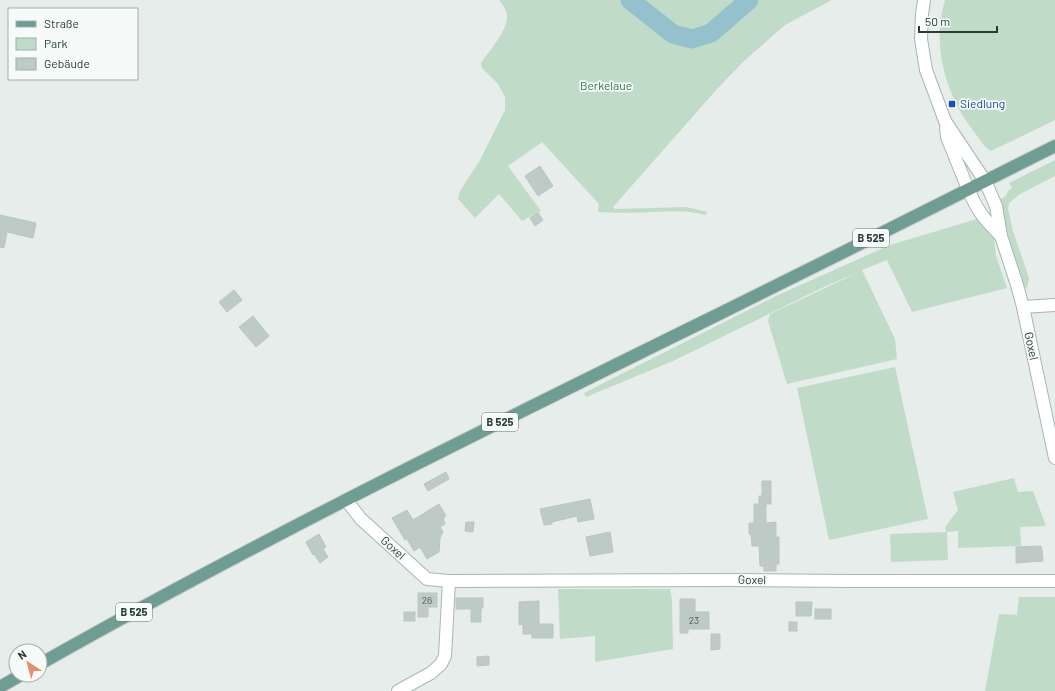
<svg xmlns="http://www.w3.org/2000/svg" width="1055" height="691" font-family="Barlow,sans-serif">
	<rect width="100%" height="100%" fill="#e6edea"/>
	<!-- green -->
	<g fill="#c1dbc9">
		<path d="M499,0H832L785,25L745,60L717,89L613,207L615,209L686,207L708,212L705,215C689,210 672,211 655,212C636,213 617,213 598,212L599,204L542,142L508,166L541,211L522,221L499,194L475,218L458,199L460,191L480,160L505,110V97L498,84L482,68L481,63C489,51 509,29 507,14C506,9 502,4 499,0Z"/>
		<path d="M945,0H1055V120L991,151C984,147 980,140 975,133C946,96 931,46 945,0Z"/>
		<path d="M1055,160V176L1020,194L1009,203L1008,209L1013,231L1029,278L1027,290C1021,280 1019,269 1015,258C1009,238 1004,219 999,200L1006,196L1008,191L1012,188L1009,183Z"/>
		<polygon points="977,219 994,237 996,256 1007,288 912,312 887,260 862,270 895,339 897,359 787,384 768,321 770,314 859,272 828,285 673,361 586,397 584,393 776,296 890,245"/>
		<polygon points="895,367 928,519 829,540 797,388"/>
		<polygon points="1014,478 1018,492 1033,491 1046,526 1020,527 1021,546 958,548 958,531 947,532 948,560 891,562 890,534 946,532 945,527 958,510 953,492"/>
		<polygon points="558,589 670,589 672,600 673,649 595,662 595,636 560,639"/>
		<polygon points="1019,597 1055,597 1055,691 985,691 999,614 1017,615"/>
	</g>
	<g fill="none" stroke-linecap="round" stroke-linejoin="round">
		<!-- river -->
		<polyline stroke="#94c1cb" stroke-width="19" points="630,0 673,34 692,39 711,33 749,0"/>
	</g>
	<!-- building -->
	<g fill="#becac6" stroke="#b8c6c1">
		<polygon points="540,166 553,186 538,196 525,176"/>
		<polygon points="538,213 543,220 535,226 530,218"/>
		<polygon points="0,215 36,223 33,238 7,232 4,248 0,247"/>
		<polygon points="234,290 242,300 227,312 219,302"/>
		<polygon points="253,316 269,336 256,347 239,327"/>
		<polygon points="446,472 449,479 428,491 424,484"/>
		<polygon points="762,481 771,481 771,504 766,504 766,523 776,522 776,537 779,537 779,564 776,564 776,571 764,571 764,566 760,566 759,546 752,546 751,534 749,534 749,523 754,523 754,504 759,504 759,496 762,496"/>
		<polygon points="590,499 594,519 578,522 577,516 552,522 552,524 544,525 540,509"/>
		<polygon points="439,504 446,516 443,518 445,524 440,527 443,532 440,538 439,552 427,559 420,547 414,551 407,539 405,540 392,518 407,510 413,520"/>
		<polygon points="466,522 474,522 473,532 465,531"/>
		<polygon points="610,532 613,552 590,556 586,537"/>
		<polygon points="319,534 326,547 323,549 328,557 320,563 314,554 313,555 306,542"/>
		<polygon points="1041,546 1042,550 1043,561 1016,563 1016,547"/>
		<polygon points="418,593 437,593 437,607 428,607 428,617 418,617"/>
		<polygon points="456,598 483,598 483,608 481,608 481,622 471,622 471,609 456,609"/>
		<polygon points="680,599 695,599 695,612 709,612 709,629 688,629 688,633 680,633"/>
		<polygon points="539,601 539,624 553,624 553,638 532,638 532,634 523,634 523,624 519,625 519,602"/>
		<polygon points="796,602 812,602 811,616 796,616"/>
		<rect x="815" y="609" width="16" height="10"/>
		<rect x="404" y="612" width="11" height="9"/>
		<rect x="789" y="622" width="8" height="9"/>
		<polygon points="711,634 720,634 720,649 711,650"/>
		<polygon points="489,656 489,665 477,666 477,657"/>
	</g>
	<g fill="none" stroke-linecap="round" stroke-linejoin="round">
		<defs>
			<g id="minor">
				<polyline points="985,181 996,206 1001,236 1017,285 1023,307 1055,458"/>
				<path d="M968,189C978,212 984,219 1001,236"/>
				<polyline points="1023,307 1055,305"/>
				<polyline points="346,500 361,519 427,579 449,581"/>
				<polyline points="398,691 431,673 441,664 445,656 449,581 732,580 852,581 1055,581"/>
			</g>
			<g id="tertiary">
				<polyline points="924,0 922,14 921,39 926,70 945,121 985,181"/>
				<polyline points="946,127 947,137 968,189"/>
			</g>
			<g id="primary">
				<path d="M40,664C261,539 489,427 717,315C830,259 942,203 1055,146"/>
				<polyline points="0,687 21,675"/>
			</g>
		</defs>
		<!-- minor casing -->
		<use href="#minor" stroke="#a9b5b1" stroke-width="14"/>
		<!-- tertiary casing -->
		<use href="#tertiary" stroke="#a9b5b1" stroke-width="14"/>
		<!-- primary casing -->
		<use href="#primary" stroke="#c2c9c7" stroke-width="14"/>
		<!-- minor -->
		<use href="#minor" stroke="#fff" stroke-width="12"/>
		<!-- tertiary -->
		<use href="#tertiary" stroke="#fff" stroke-width="12"/>
		<!-- primary -->
		<use href="#primary" stroke="#6f9d93" stroke-width="12"/>
	</g>
	<!-- markers -->
	<rect fill="#1a4fb4" stroke="#f6faf8" stroke-width="1.5" x="948" y="100" width="8" height="8" rx="2"/>
	<g text-anchor="middle" stroke-width="3.5" stroke-linejoin="round" paint-order="stroke">
		<!-- number labels -->
		<g font-size="10" fill="#4c605c">
			<text x="427" y="604">26</text>
			<text x="694" y="624">23</text>
		</g>
		<!-- shield labels -->
		<g fill="#f6faf8" stroke="#647672" stroke-width="1">
			<rect x="853" y="229" width="36" height="18" rx="3"/>
			<rect x="482" y="413" width="36" height="18" rx="3"/>
			<rect x="116" y="603" width="36" height="18" rx="3"/>
		</g>
		<g font-size="11" font-weight="bold" fill="#263d38">
			<text x="871" y="242">B 525</text>
			<text x="500" y="426">B 525</text>
			<text x="134" y="616">B 525</text>
		</g>
		<!-- park labels -->
		<g font-size="12" fill="#35704e" stroke="#f6faf8">
			<text x="606" y="90">Berkelaue</text>
		</g>
		<!-- transit labels -->
		<g font-size="12" fill="#164399" stroke="#f6faf8" text-anchor="start">
			<text x="960" y="108">Siedlung</text>
		</g>
		<!-- street labels -->
		<g font-size="12" fill="#263d38" stroke="#f6faf8">
			<text transform="translate(1031 346) rotate(78)" y="4">Goxel</text>
			<text transform="translate(393 548) rotate(42)" y="4">Goxel</text>
			<text transform="translate(752 580) rotate(1)" y="4">Goxel</text>
		</g>
	</g>
	<!-- legend -->
	<rect x="8" y="8" width="130" height="72" fill="#f6faf8" stroke="#a3aeab"/>
	<rect x="16" y="21" width="20" height="6" fill="#6f9d93" stroke="#a3aeab"/>
	<text x="44" y="28" font-size="12" fill="#263d38">Straße</text>
	<rect x="16" y="38" width="20" height="12" fill="#c1dbc9" stroke="#a3aeab"/>
	<text x="44" y="48" font-size="12" fill="#263d38">Park</text>
	<rect x="16" y="58" width="20" height="12" fill="#becac6" stroke="#a3aeab"/>
	<text x="44" y="68" font-size="12" fill="#263d38">Gebäude</text>
	<!-- north arrow -->
	<g transform="translate(28 663) rotate(324)"><circle r="19" fill="#f6faf8" stroke="#a3aeab"/>
	<path d="M0-3L7 15L0 10L-7 15Z" fill="#e38f6e"/>
	<text y="-6" font-size="11" font-weight="bold" text-anchor="middle" fill="#263d38">N</text>
	</g>
	<!-- scale -->
	<path d="M919 26v6h78v-6" fill="none" stroke="#263d38" stroke-width="2"/>
	<text x="925" y="26" font-size="12" fill="#263d38" stroke="#f6faf8" stroke-width="3" paint-order="stroke">50 m</text>
</svg>
